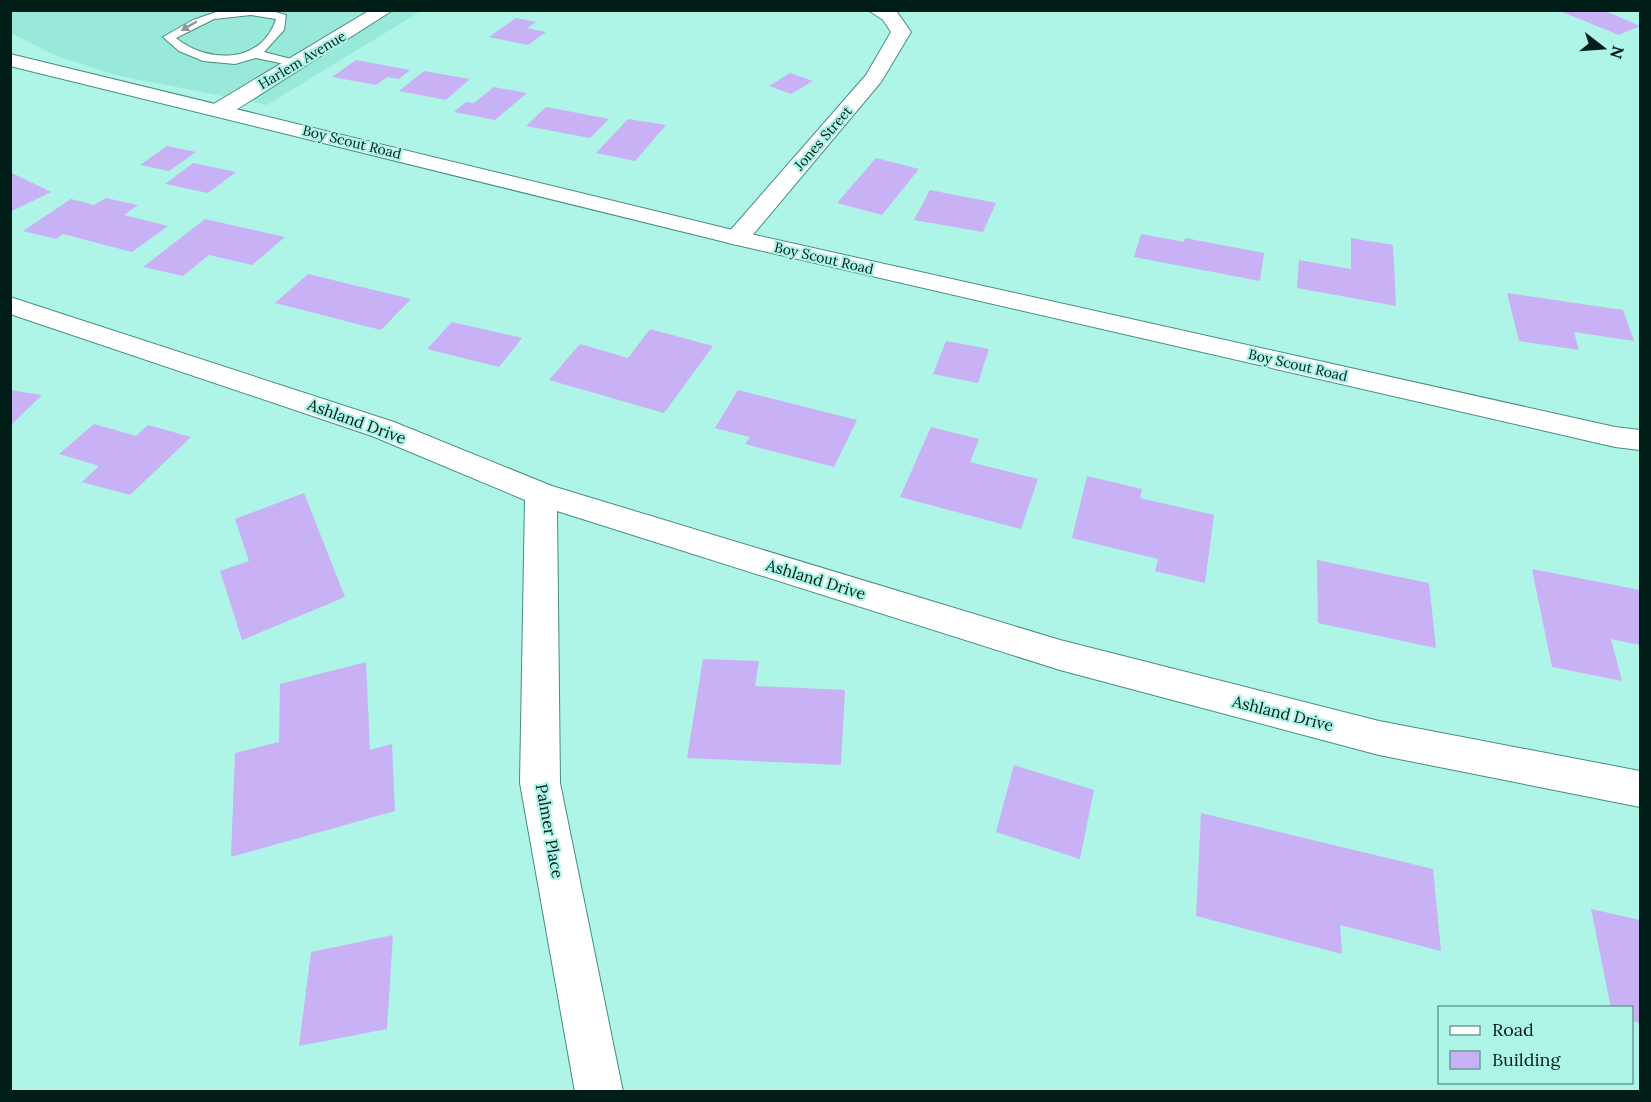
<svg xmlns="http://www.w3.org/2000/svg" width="1651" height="1102" font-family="Lora,serif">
	<rect width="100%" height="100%" fill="#aef5e7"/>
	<!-- built -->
	<polygon fill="#98e9d9" points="10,11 421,11 267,105 115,75 54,55 11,33"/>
	<!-- building -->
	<g fill="#c9b1f5">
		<polygon points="1603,10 1640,26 1619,35 1560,11"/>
		<polygon points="516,18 536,22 527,28 546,32 528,45 489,37"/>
		<polygon points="356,60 410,70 399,79 387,77 376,85 332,77"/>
		<polygon points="424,71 470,79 446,100 399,91"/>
		<polygon points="790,73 813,81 791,94 769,86"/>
		<polygon points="494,87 527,93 495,120 454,112 466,102 474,103"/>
		<polygon points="546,107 609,119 590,138 526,126"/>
		<polygon points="628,119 666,125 635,161 596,153"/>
		<polygon points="167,146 196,152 169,171 140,165"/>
		<polygon points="876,158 919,169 882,215 837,203"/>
		<polygon points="193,163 236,172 208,193 165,184"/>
		<polygon points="10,172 51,192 10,212"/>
		<polygon points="930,190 996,203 983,232 914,220"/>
		<polygon points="106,198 138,205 124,215 168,226 132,252 63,234 56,239 23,231 71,199 94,205"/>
		<polygon points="205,219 285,237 252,265 209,255 183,276 143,267"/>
		<polygon points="1141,234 1184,242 1185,238 1264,253 1260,281 1134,257"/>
		<polygon points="1351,238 1393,245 1396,306 1297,288 1299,260 1351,269"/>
		<polygon points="308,274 411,299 381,330 275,303"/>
		<polygon points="1507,293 1623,310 1634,341 1574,332 1579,350 1519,341"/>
		<polygon points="452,322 522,338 499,367 427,349"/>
		<polygon points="650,329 713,346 664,413 549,380 580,344 628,358"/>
		<polygon points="946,341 989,349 978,383 933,374"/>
		<polygon points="10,390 42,395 10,426"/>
		<polygon points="738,390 857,420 834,467 745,444 750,437 715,428"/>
		<polygon points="94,424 136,436 148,425 191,437 130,495 82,482 99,466 59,454"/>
		<polygon points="931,427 979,439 970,462 1038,479 1021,529 900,497"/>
		<polygon points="1087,476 1142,489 1140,498 1214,515 1205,583 1155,571 1158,559 1072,538"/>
		<polygon points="304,493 345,597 242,640 220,571 249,561 235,519"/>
		<polygon points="1317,560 1429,583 1436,648 1318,623"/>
		<polygon points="1532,569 1640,590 1640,645 1611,639 1622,681 1552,667"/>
		<polygon points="703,659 759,661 755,686 845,690 841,765 687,758"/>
		<polygon points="366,662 370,750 392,744 395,811 231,857 235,753 279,742 280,684"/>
		<polygon points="1014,765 1094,790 1080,859 996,832"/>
		<polygon points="1201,813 1433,869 1441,951 1340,925 1342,954 1196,916"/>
		<polygon points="1591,909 1640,920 1640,1023 1632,1021 1632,1008 1611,1008"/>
		<polygon points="393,935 387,1029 299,1046 311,952"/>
	</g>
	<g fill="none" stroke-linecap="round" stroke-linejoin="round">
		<defs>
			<path id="lane" d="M222,10H268L286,15L284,30L264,52L299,61V67L256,58L235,64L203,61L179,51L163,37L193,20ZM251,15L276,19C262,64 208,64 176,38L214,19Z"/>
			<g id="street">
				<polygon points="370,10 393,10 228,115 212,115 209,110 212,105"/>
				<polygon points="868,10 897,12 911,32 881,82 746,243 737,245 728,243 725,238 728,233 866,75 891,32 883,20"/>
				<polygon points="10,297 394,422 552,486 1060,640 1379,721 1640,771 1640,807 1379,755 1060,670 557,511 560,783 623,1092 575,1092 520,783 525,500 372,436 10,314"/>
			</g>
			<polygon id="secondary" points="10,54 737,231 1615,427 1640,430 1640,450 1615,447 737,245 10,66"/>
		</defs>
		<!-- lane casing -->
		<use href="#lane" stroke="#488d81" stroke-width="2"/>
		<!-- street casing -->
		<use href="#street" stroke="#488d81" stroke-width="2"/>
		<!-- secondary casing -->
		<use href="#secondary" stroke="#488d81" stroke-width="2"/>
		<!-- lane -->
		<use href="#lane" fill="#fff" fill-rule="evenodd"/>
		<!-- street -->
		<use href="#street" fill="#fff" fill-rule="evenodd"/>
		<!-- secondary -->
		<use href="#secondary" fill="#fff" fill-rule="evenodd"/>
	</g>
	<!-- one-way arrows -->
	<defs><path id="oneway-solid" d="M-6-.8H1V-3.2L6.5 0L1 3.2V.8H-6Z" transform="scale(1.5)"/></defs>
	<use fill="#8c9997" href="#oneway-solid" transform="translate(189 26) rotate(150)"/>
	<g text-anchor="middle" stroke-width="4.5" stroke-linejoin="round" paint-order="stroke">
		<!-- far-street labels -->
		<g font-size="14" fill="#001d18" stroke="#aef5e7">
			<text transform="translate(302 60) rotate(-31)" y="5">Harlem Avenue</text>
			<text transform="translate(823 138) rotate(-49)" y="5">Jones Street</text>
			<text transform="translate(352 142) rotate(14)" y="5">Boy Scout Road</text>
			<text transform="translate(824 258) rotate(13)" y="5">Boy Scout Road</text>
			<text transform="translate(1298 365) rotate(13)" y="5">Boy Scout Road</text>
		</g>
		<!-- street labels -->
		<g font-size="16" fill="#001d18" stroke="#aef5e7">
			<text transform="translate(357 421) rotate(20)" y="6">Ashland Drive</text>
			<text transform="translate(816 579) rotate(17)" y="6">Ashland Drive</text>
			<text transform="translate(1283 713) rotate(14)" y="6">Ashland Drive</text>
			<text transform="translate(550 831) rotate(80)" y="6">Palmer Place</text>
		</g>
	</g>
	<!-- border -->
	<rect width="1651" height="1102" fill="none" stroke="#001d18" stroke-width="24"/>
	<!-- legend -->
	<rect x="1438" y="1006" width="195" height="78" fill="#aef5e7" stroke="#689f94" stroke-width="1.5"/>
	<rect x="1450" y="1026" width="30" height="9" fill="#ffffff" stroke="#689f94" stroke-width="1.5"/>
	<text x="1492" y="1036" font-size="18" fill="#001d18">Road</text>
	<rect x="1450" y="1051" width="30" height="18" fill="#c9b1f5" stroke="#689f94" stroke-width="1.5"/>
	<text x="1492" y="1066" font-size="18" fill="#001d18">Building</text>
	<!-- north arrow -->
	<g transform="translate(1603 48) rotate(107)" stroke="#aef5e7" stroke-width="4.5" paint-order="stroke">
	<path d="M0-4.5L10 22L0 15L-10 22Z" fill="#001d18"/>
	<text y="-9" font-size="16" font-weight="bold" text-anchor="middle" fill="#001d18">N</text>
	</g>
</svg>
